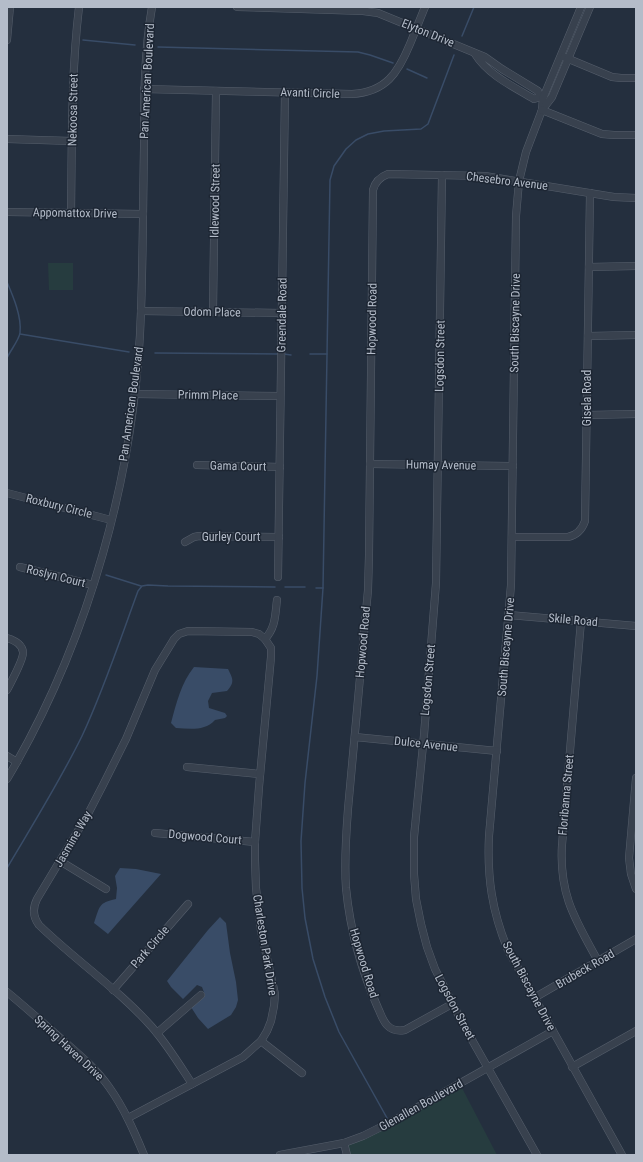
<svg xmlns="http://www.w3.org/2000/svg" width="643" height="1162" font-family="'Roboto Condensed',sans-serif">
	<rect width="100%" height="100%" fill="#242f3e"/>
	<!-- green -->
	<g fill="#263c3f">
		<polygon points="48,263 73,263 73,290 49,290"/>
		<polygon points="461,1086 497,1155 350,1155 347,1145 364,1139"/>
	</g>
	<!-- water -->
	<g fill="#394c67">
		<path d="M194,667L228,669C233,679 235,682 227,691L212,693L208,701L209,708L225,713L227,716L225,718L215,720C205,731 191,729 176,728L171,723C176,704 181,683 194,667Z"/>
		<path d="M120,868L136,869L161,874L108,934L94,923C100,906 98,903 116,899L117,888L115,876Z"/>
		<polygon points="220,917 226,923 230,953 236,982 238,1000 236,1007 231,1015 208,1029 198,1018 191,1007 205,995 202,987 197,985 183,999 171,987 167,981 208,930"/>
	</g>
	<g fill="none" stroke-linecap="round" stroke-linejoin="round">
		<!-- stream -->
		<g stroke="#394c67" stroke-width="1.5">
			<polyline points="462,36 474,7"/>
			<polyline points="83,40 135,45"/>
			<polyline points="158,47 358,52 370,55 393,63"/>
			<polyline points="407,69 427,78"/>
			<path d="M7,282C13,296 22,317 20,333C19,340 10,351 7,358"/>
			<polyline points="20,334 129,352"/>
			<polyline points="155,353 279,354"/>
			<polyline points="284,354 291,355"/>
			<polyline points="310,354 327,354"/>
			<polyline points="106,575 141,586"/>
			<polyline points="285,587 305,587"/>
			<polyline points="316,588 323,588"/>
			<path d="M7,868C33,824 60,781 82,736C104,689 120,640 138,591L142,586L148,585L168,586L275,587"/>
			<polyline points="387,1118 339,1032 325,997 313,959 305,918 302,888 301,841 305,783 317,676 323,588 330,180 334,166 346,149 356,140 368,134 384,131 421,129 428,124 454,55"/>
		</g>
		<defs>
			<g id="minor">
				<path d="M237,7L363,11L378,13L485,57L502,69L538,91L540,97L534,99C514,87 488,75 475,54"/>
				<path d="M581,7L543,98L542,110L526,152L519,181L516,216L511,585L489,836C487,877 492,912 508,950L622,1155"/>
				<polyline points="7,40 10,7"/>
				<polyline points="564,57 612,77 621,78 636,78"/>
				<path d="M144,89L352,94C386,92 398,73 410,44C415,32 420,19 425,7"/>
				<polyline points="542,110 552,97 590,7"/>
				<polyline points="542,110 602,134 614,135 636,135"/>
				<polyline points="7,139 72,141"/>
				<polyline points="442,175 436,583 424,735 414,837 414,874 416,899 421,924 427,947 435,969 463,1024 537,1155"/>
				<polyline points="7,212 143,214"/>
				<path d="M71,213C72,144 71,75 79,7"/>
				<polyline points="589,267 636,266"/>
				<polyline points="141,311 282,313"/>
				<polyline points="213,312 216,91"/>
				<polyline points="588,336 636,335"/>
				<polyline points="135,394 280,396"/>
				<polyline points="587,415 636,414"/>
				<polyline points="370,464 513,466"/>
				<polyline points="197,465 280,467"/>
				<polyline points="7,493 111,520"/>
				<path d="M512,537H568C577,535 582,530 585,521L590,193"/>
				<polyline points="185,542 194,537 199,536 279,537"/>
				<polyline points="20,567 93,585"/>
				<polyline points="278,577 285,92"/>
				<polyline points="509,615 636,626"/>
				<path d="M581,621L562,845C559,895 575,919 598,961"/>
				<path d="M7,638C14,640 22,644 23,652C24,659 11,682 7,690"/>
				<polyline points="355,737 497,751"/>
				<polyline points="7,756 17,762"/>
				<polyline points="187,767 260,774"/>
				<polyline points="636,778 629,858 631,874 636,889"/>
				<path d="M7,779C89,641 136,472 141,311C143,256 143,201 144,147C144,100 144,53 152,7"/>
				<polyline points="155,833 255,842"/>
				<polyline points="60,861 106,889"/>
				<polyline points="113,990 188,904"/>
				<path d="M7,992C24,1006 41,1021 58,1036C76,1052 95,1067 109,1087C124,1108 134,1131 144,1155"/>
				<polyline points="534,998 636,939"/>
				<path d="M452,1004L405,1030C399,1031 393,1031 388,1026C383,1022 381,1014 378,1008C361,970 350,929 346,888C344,861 346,835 348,809L368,590L369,555L373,190C375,182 380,177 388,174L485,176L614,197L636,198"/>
				<polyline points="157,1033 201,995"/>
				<polyline points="261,1041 302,1073"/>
				<polyline points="572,1067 636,1031"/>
				<path d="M192,1084C179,1064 167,1044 151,1026C118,989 75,960 39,925C33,917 32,909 37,899L88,814L103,785L126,739L155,670L174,639L179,634L188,631L252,632L259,634L265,639"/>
				<path d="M128,1118L243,1057L261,1041L267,1031L271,1021L274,1006L275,994L261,931L256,888L255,860V842L259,787L271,657V648L265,639C276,627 275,615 277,600"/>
				<polyline points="344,1143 347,1155"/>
				<polyline points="280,1155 344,1143 363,1136 393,1121 553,1031"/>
			</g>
		</defs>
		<!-- minor casing -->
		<use href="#minor" stroke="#565f6c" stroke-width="8"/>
		<!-- minor -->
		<use href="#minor" stroke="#38414e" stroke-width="7"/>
	</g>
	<g text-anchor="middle" stroke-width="3" stroke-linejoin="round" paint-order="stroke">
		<!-- street labels -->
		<g font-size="12" fill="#b4bcc9" stroke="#1d2633">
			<text transform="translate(428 33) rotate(22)" y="4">Elyton Drive</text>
			<text transform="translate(147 81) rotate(-87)" y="4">Pan American Boulevard</text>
			<text transform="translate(310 93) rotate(2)" y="4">Avanti Circle</text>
			<text transform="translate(73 110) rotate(-89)" y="4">Nekoosa Street</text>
			<text transform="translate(507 181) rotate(7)" y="4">Chesebro Avenue</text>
			<text transform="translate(215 201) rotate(-89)" y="4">Idlewood Street</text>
			<text transform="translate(75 213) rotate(1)" y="4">Appomattox Drive</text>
			<text transform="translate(212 312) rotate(1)" y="4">Odom Place</text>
			<text transform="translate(282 315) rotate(-89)" y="4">Greendale Road</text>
			<text transform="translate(372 319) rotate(-89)" y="4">Hopwood Road</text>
			<text transform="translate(515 323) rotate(-89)" y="4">South Biscayne Drive</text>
			<text transform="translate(440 356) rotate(-89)" y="4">Logsdon Street</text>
			<text transform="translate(208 395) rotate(1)" y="4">Primm Place</text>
			<text transform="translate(587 398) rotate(-90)" y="4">Gisela Road</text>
			<text transform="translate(131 404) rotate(-82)" y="4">Pan American Boulevard</text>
			<text transform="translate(441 465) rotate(1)" y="4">Humay Avenue</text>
			<text transform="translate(238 466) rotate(1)" y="4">Gama Court</text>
			<text transform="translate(59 506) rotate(14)" y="4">Roxbury Circle</text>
			<text x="231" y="541">Gurley Court</text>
			<text transform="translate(56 576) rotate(14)" y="4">Roslyn Court</text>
			<text transform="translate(573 620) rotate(5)" y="4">Skile Road</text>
			<text transform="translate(363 642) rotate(-85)" y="4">Hopwood Road</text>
			<text transform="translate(506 647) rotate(-85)" y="4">South Biscayne Drive</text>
			<text transform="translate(428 680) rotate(-85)" y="4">Logsdon Street</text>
			<text transform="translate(426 744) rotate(6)" y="4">Dulce Avenue</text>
			<text transform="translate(566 795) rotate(-85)" y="4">Floribanna Street</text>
			<text transform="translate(205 837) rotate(5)" y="4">Dogwood Court</text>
			<text transform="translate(73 839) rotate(-60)" y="4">Jasmine Way</text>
			<text transform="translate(265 945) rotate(81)" y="4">Charleston Park Drive</text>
			<text transform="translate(150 947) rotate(-49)" y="4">Park Circle</text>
			<text transform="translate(364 963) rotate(73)" y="4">Hopwood Road</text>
			<text transform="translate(585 969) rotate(-30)" y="4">Brubeck Road</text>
			<text transform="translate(529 986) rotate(62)" y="4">South Biscayne Drive</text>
			<text transform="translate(455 1007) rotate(62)" y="4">Logsdon Street</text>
			<text transform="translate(69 1048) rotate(43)" y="4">Spring Haven Drive</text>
			<text transform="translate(421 1105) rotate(-29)" y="4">Glenallen Boulevard</text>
		</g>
	</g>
	<!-- border -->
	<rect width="643" height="1162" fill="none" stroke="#b4bcc9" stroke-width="16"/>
</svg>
